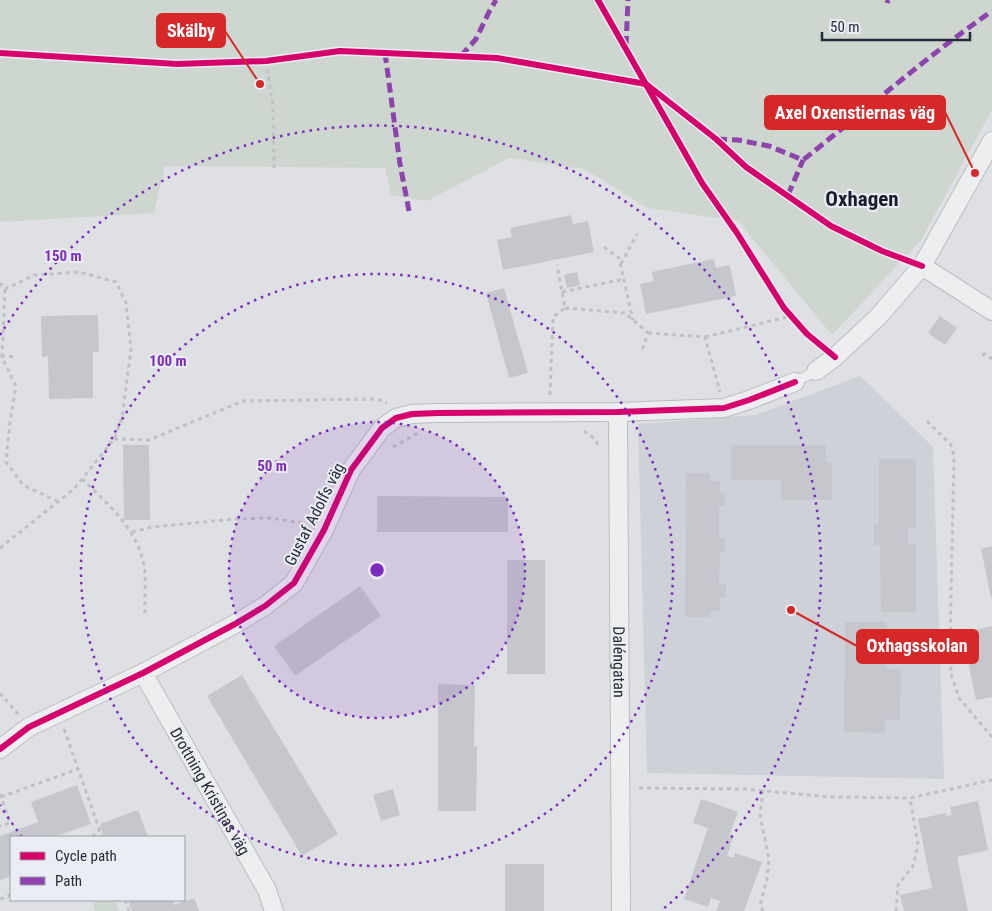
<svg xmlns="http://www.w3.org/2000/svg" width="992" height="911" font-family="'Roboto Condensed',sans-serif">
	<rect width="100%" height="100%" fill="#dee0e4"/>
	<!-- built -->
	<polygon fill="#ced1d8" points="860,376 933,447 944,779 647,773 638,424 755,415"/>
	<!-- green -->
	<g fill="#ced7cf">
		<polygon points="0,0 992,0 992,110 921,240 832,335 738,221 648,208 584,169 509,158 427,201 391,195 385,168 165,166 154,213 0,222"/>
		<polygon points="92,900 115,900 119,911 95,911"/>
	</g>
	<!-- building -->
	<g fill="#c5c7cc">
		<polygon points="571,215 573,224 588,221 594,252 503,270 497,240 512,237 510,228"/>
		<polygon points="714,259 716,268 730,265 736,296 646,314 640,284 654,281 652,272"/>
		<polygon points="577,272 580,285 567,288 564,275"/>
		<polygon points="504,288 528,373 509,378 486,293"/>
		<polygon points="98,315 99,352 93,352 93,398 49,399 48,356 42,357 41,316"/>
		<polygon points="940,316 957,328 945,345 928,333"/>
		<polygon points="123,445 149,445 150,520 124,520"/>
		<polygon points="731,445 826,445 826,462 832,463 832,500 781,500 781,480 731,480"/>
		<polygon points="879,459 916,459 916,527 908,527 908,543 916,543 916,612 881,612 880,545 874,545 874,525 879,525"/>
		<polygon points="686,473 710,473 710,481 720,481 720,492 725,493 725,506 719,506 719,538 725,538 725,553 720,552 719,583 726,584 726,598 720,598 720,611 710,611 710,617 685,617"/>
		<polygon points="377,496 508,497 508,532 377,532"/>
		<polygon points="992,546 992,598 991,598 981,549"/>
		<rect x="507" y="560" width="38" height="114"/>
		<polygon points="360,586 381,616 295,676 274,646"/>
		<polygon points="845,622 886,622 886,669 901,669 900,720 885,719 885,733 844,732"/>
		<polygon points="992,626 992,697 976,700 962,633"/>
		<polygon points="242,675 338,834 302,856 207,696"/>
		<polygon points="438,684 475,685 474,747 477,746 476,811 438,811"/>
		<polygon points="77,785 91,824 53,837 11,837 11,876 0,880 0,836 38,822 31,802"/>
		<polygon points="393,789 400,815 381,821 373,795"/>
		<polygon points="701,799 738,812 729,837 733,838 727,856 734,858 735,853 762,862 744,911 716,911 720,901 711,898 708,907 684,899 708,828 693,823"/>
		<polygon points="978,801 988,850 957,857 968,911 904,911 900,895 932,888 918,819 946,813 946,816 952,815 950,807"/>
		<polygon points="138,810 148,837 104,837 100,824"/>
		<rect x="505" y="864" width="39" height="47"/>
		<polygon points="194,898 199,911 132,911 128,900 172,900 174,905"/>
	</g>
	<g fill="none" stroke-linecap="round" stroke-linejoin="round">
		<defs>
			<polyline id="service" points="795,382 816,371"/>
			<g id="minor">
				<polyline points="922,266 992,311"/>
				<polyline points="816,371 835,357 878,317 922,266 992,141"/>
				<path id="s1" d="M618,412L621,911"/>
				<path id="s2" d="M143,673L267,890L274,911"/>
				<polyline points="0,749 29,727 143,673 235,624 265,606 294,583 324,530 351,470 382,428 396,418 412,414 438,413 618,412 724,408 749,400 795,382"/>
			</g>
		</defs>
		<!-- service casing -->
		<use href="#service" stroke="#bbbdc0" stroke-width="11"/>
		<!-- minor casing -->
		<use href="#minor" stroke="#bbbdc0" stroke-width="20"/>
		<!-- path -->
		<g stroke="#c0c1c6" stroke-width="3" stroke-dasharray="4 4" stroke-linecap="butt">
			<polyline points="266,61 273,107 274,168"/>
			<polyline points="604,247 619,258 633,320"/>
			<polyline points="621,264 637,234"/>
			<polyline points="0,283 5,289 2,357 16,386 10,422 6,462 23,485 57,501"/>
			<polyline points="562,292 624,279"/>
			<polyline points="565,308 625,313 648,333 641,353"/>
			<polyline points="648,333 705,337 720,392"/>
			<polyline points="705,337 791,316"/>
			<polyline points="982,355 985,354 992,359"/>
			<polyline points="1,356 15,357"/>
			<polyline points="550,395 553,317 565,308 557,265"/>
			<polyline points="927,421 951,445 954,456 950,645 951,674 959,698 992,737"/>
			<polyline points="584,431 596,440 598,446"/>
			<polyline points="114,439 149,440 243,401 377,399 387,403"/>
			<polyline points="393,447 418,433"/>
			<path d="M82,479C106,502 135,527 143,561C147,574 144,600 145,615"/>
			<polyline points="132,532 153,527 234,519 271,518 307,524"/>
			<polyline points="0,548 74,489 114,439 122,418 131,349 126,303 116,282 79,272 35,275 5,289"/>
			<polyline points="0,693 18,714"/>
			<polyline points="64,729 102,837"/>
			<polyline points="639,788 745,789 830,797 910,798 992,780"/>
			<polyline points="763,790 760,815 769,859 767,879 760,905 763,911"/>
			<polyline points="0,794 10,823 0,826"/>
			<polyline points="1,797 78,769"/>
			<polyline points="92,837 99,830"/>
			<polyline points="0,899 11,895"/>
			<polyline points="125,900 129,911"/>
			<polyline points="896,911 898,885 913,866 918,845 910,798"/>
		</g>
		<!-- service -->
		<use href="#service" stroke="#edeef0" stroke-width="9"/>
		<!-- minor -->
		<use href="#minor" stroke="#edeef0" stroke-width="18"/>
		<!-- quiet -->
		<g stroke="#8e44ad" stroke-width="5" stroke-dasharray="10 5" stroke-linecap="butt">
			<polyline points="887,3 888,0"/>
			<polyline points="626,46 628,0"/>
			<polyline points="385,53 400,164 409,211"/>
			<polyline points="461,56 476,39 490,10 496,0"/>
			<path d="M717,139L738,140L769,146L803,160C866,110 926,57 992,11"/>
			<polyline points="788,195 803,160"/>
		</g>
		<defs>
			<g id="cycleway">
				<polyline points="598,0 702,183 737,233 784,308 807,334 835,357"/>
				<polyline points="0,53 177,64 266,61 340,51 497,58 646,84 716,139 746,167 831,226 882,251 922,266"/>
				<polyline points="0,749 29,727 143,673 235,624 265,606 294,583 324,530 351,470 382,428 396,418 412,414 438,413 618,412 724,408 749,400 795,382"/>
			</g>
		</defs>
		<!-- cycleway casing -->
		<use href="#cycleway" stroke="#ebedf4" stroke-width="9"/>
		<!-- cycleway -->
		<use href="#cycleway" stroke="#d6006c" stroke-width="6"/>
	</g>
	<!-- distance rings -->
	<circle cx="377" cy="570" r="148" fill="#7b2cbf" fill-opacity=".12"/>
	<g fill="none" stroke="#7b2cbf" stroke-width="2.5" stroke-dasharray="2.5 5">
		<circle cx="377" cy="570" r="148"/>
		<circle cx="377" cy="570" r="296"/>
		<path d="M22 837A444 444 0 0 1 0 805M0 335A444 444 0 1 1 662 910"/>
	</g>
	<g text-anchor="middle" stroke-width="4" stroke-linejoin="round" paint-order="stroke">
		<!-- street labels -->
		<g font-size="16" fill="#262b3b" stroke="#ebedf4">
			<text transform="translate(314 514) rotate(-63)" y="6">Gustaf Adolfs väg</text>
			<text dy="6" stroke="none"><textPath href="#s1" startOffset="250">Daléngatan</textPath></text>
			<text dy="6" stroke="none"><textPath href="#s2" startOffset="136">Drottning Kristinas väg</textPath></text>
		</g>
		<!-- district labels -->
		<g font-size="21" font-weight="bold" fill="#181d2c" stroke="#ebedf4">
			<text x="862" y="206">Oxhagen</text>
		</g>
	</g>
	<circle cx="377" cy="570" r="8" fill="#7b2cbf" stroke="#ebedf4" stroke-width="2.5"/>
	<g font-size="15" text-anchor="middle" font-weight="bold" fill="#7b2cbf" stroke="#ebedf4" stroke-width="4" stroke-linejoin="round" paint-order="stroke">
		<text x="63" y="261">150 m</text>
		<text x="168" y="366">100 m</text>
		<text x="272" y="471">50 m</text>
	</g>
	<!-- callouts -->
	<path fill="none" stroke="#d62828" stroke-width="2" d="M260 84L225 31M975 173L945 112M791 610L857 646"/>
	<g fill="#d62828" stroke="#ebedf4" stroke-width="2">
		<circle cx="260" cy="84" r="5"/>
		<circle cx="975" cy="173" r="5"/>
		<circle cx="791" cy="610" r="5"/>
	</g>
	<g fill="#d62828" stroke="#d62828" stroke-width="2">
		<rect x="157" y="14" width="68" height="33" rx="5"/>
		<rect x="765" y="96" width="180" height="33" rx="5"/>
		<rect x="857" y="630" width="121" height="33" rx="5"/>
	</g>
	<g font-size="18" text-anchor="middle" font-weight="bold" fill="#fff">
		<text x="191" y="37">Skälby</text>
		<text x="855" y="119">Axel Oxenstiernas väg</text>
		<text x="917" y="652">Oxhagsskolan</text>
	</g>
	<!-- legend -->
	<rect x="10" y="836" width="175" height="65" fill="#ebedf4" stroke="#9c9faa"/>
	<rect x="20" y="852" width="25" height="8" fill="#d6006c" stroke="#9c9faa"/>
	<text x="55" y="861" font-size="15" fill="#262b3b">Cycle path</text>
	<rect x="20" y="877" width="25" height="8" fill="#8e44ad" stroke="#9c9faa"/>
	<text x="55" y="886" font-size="15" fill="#262b3b">Path</text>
	<!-- scale -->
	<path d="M822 32v8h148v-8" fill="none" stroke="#262b3b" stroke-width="2.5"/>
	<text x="830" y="32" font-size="15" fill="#262b3b" stroke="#ebedf4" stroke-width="4" paint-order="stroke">50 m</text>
</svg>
